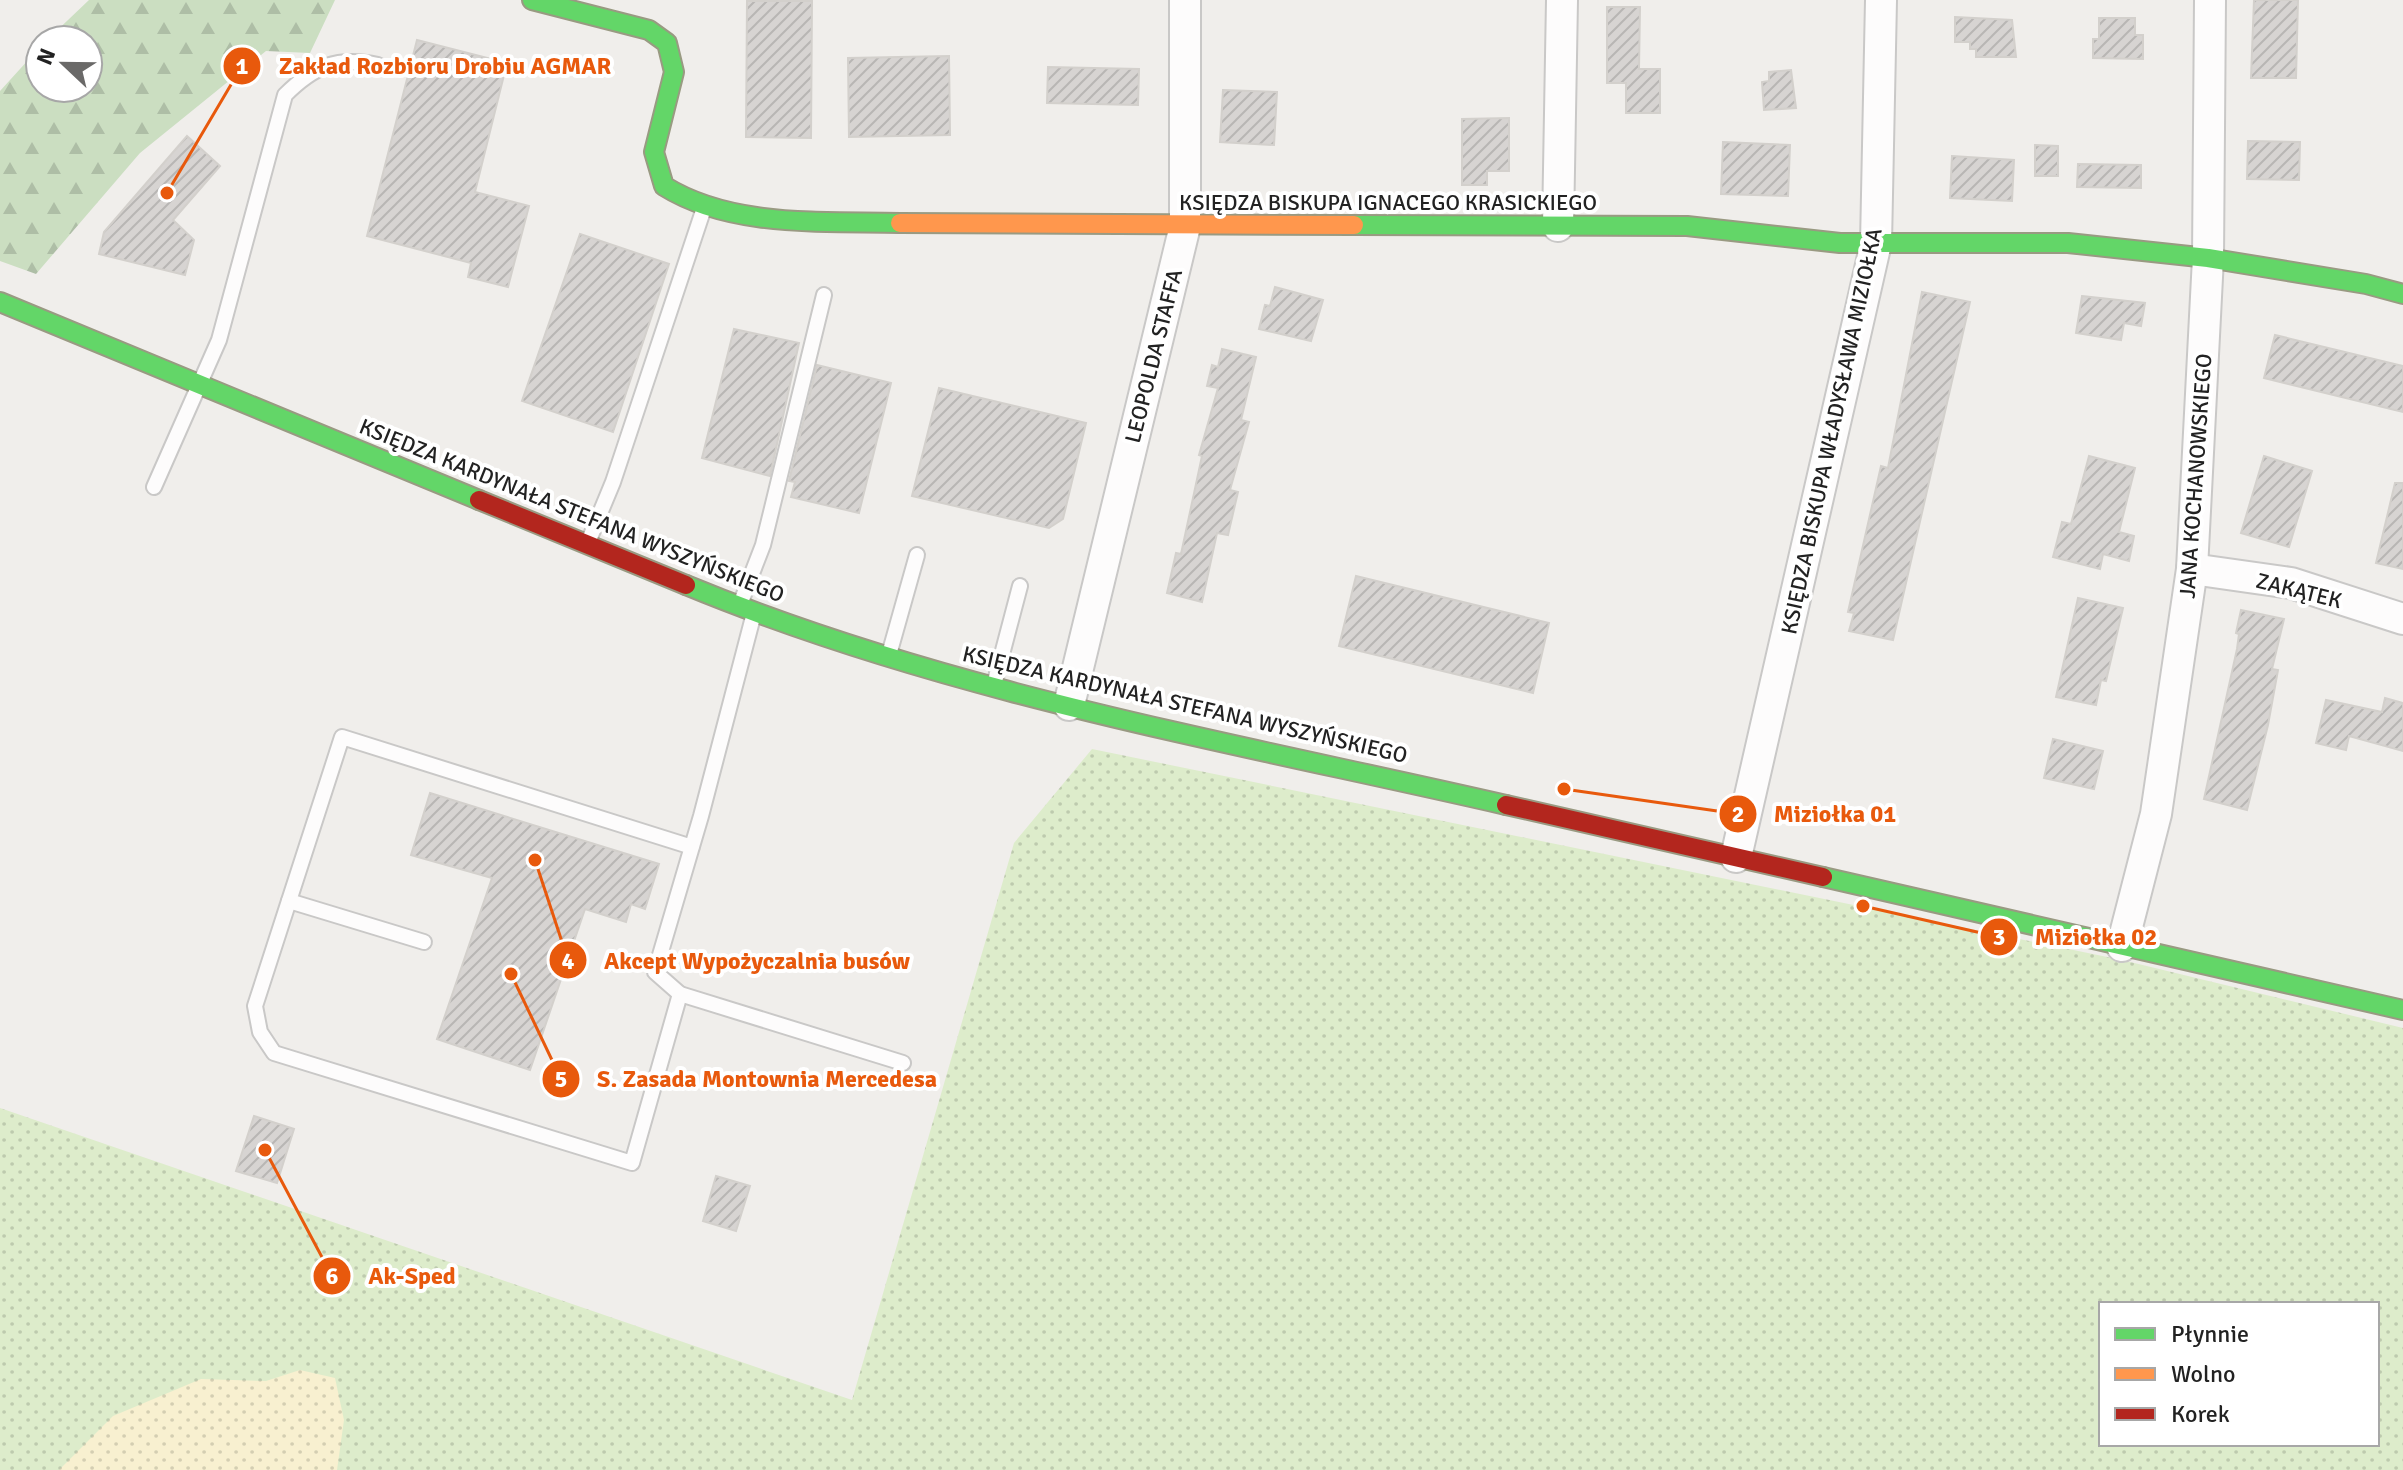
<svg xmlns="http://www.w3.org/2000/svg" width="2403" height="1470" font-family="Signika,sans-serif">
	<defs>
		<pattern id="grass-dots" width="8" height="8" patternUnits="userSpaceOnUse" patternTransform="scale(2)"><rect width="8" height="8" fill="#ddeccb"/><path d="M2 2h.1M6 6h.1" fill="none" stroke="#bdcaae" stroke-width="1.8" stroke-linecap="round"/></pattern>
		<pattern id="forest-firs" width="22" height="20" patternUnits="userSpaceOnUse" patternTransform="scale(2)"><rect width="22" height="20" fill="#cbdec1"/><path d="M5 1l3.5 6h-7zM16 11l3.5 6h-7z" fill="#aebea6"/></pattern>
		<pattern id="sand-dots" width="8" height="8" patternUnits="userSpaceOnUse" patternTransform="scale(2)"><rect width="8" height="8" fill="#f8f0d0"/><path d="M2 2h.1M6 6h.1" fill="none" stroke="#d4ceb2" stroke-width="1.8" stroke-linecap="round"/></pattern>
		<pattern id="building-hatch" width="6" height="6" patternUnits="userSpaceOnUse" patternTransform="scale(2)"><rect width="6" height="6" fill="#d7d4d2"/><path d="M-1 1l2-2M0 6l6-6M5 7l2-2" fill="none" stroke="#b8b6b4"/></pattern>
	</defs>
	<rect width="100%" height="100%" fill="#f0eeeb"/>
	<!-- grass -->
	<path fill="url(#grass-dots)" fill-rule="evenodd" d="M1092,749L2122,960L2403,1028V1470H0V1108L852,1400L1014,843ZM2101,1304H2377V1444H2101Z"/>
	<!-- forest -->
	<polygon fill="url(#forest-firs)" points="89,0 335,0 310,53 266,51 140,153 36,274 0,261 0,91 40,47 40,88 88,88 88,40 47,40"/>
	<!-- sand -->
	<polygon fill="url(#sand-dots)" points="300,1370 335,1378 344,1420 337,1470 59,1470 113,1416 201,1379 266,1381"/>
	<!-- building -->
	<g fill="url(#building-hatch)" stroke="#d3d0cc" stroke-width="2">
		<polygon points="2254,0 2298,0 2296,78 2251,78"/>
		<polygon points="747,1 812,1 811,138 746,137"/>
		<polygon points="1607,7 1640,7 1639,69 1660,69 1660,113 1626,113 1626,83 1607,83"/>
		<polygon points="1955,17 2012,20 2016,57 1976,57 1976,49 1970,49 1970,42 1955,42"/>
		<polygon points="2099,18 2135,18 2135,35 2143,35 2143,59 2093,58 2093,39 2099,39"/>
		<polygon points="417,40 507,63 475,192 529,206 508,287 468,277 471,263 367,236"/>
		<polygon points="949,56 950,135 849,137 848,58"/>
		<polygon points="1048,67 1139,69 1138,105 1047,103"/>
		<polygon points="1791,70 1796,108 1764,110 1762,82 1769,81 1769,72"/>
		<polygon points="1223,90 1277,92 1274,145 1220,142"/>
		<polygon points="1509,118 1509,171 1487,171 1487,185 1462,185 1462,119"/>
		<polygon points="187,136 220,166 173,220 194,240 185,275 99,254 104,232"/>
		<polygon points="2248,141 2300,142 2299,180 2247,179"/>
		<polygon points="1723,142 1790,145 1788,196 1721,194"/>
		<polygon points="2035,145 2058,146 2058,176 2035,176"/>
		<polygon points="1952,156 2014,160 2012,201 1950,198"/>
		<polygon points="2078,164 2141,165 2141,188 2077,187"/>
		<polygon points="580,234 669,264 613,432 522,401"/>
		<polygon points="1275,287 1323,300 1311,341 1259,329 1265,305 1270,306"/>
		<polygon points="1922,292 1970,302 1893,640 1849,631 1854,613 1848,612 1881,466 1888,468"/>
		<polygon points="2082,296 2145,303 2141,326 2124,323 2121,340 2076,333"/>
		<polygon points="734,329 799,343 770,476 702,458"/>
		<polygon points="2275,335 2403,366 2403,412 2264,378"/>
		<polygon points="1222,349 1256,357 1241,420 1249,422 1230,490 1238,492 1228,535 1217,533 1202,602 1167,593 1176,553 1181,554 1202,456 1199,455 1218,388 1207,386 1212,365 1218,367"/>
		<polygon points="817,365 891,383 859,513 791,497 795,482 789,481"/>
		<polygon points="939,388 1086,423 1063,519 1049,528 912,496"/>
		<polygon points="2089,456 2135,468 2119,532 2134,536 2129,561 2103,554 2100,569 2053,557 2062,522 2071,524"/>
		<polygon points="2264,456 2312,471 2289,547 2241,533"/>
		<polygon points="2395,483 2403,483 2403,569 2376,563"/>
		<polygon points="1356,576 1549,623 1533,693 1339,646"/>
		<polygon points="2078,598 2123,608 2106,681 2101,680 2096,705 2056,697"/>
		<polygon points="2241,610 2284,619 2272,669 2278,670 2268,725 2247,810 2204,799 2237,649 2239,634 2236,633"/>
		<polygon points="2385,698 2403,703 2403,751 2349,736 2346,750 2316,743 2326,700 2382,712"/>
		<polygon points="2053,739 2103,751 2094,789 2044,778"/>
		<polygon points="430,793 659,864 645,909 631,904 626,922 585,909 530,1070 437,1039 492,878 411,855"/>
		<polygon points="254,1116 294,1129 277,1183 236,1171"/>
		<polygon points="716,1176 750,1186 736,1231 703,1221"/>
	</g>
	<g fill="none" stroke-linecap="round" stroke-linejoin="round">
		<defs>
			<g id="lane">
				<path d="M154,487L219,340L285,95C314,66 337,56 378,65"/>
				<polyline points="589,540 613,482 704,208"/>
				<polyline points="741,602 763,545 824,295"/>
				<polyline points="890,651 917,555"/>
				<polyline points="995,681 1020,586"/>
				<polyline points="692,847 342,737 255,1006 260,1032 274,1053 632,1163 680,994 655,972 701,816 753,617"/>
				<polyline points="289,901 424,942"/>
				<polyline points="680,994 903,1063"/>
			</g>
			<g id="street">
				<polyline points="1558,226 1562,0"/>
				<polyline points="2192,569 2291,583 2403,619"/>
				<polyline points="1069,705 1185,226 1185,0"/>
				<polyline points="1736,857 1876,243 1881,0"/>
				<polyline points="2122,946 2156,814 2192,569 2208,258 2210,0"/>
			</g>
			<g id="fast">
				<path d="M532,0L649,30L667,43L674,72L654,152L664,186C731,228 823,221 900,223"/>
				<polyline points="1354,225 1687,226 1840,243 2068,243 2208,258 2366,284 2403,294"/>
				<polyline points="0,302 479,500"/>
				<path d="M686,585C947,693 1231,742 1506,805"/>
				<polyline points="1823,877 2403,1010"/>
			</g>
			<polyline id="slow" points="900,223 1354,225"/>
			<g id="jam">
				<polyline points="479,500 686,585"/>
				<polyline points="1506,805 1823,877"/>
			</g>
		</defs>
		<!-- lane casing -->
		<use href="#lane" stroke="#c9c8c7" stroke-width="18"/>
		<!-- street casing -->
		<use href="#street" stroke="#c9c8c7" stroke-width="34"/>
		<!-- fast casing -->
		<use href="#fast" stroke="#999a82" stroke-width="22"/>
		<!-- slow casing -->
		<use href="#slow" stroke="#999a82" stroke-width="22"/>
		<!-- jam casing -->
		<use href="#jam" stroke="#999a82" stroke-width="22"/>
		<!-- lane -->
		<use href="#lane" stroke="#fdfcfc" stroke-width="14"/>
		<!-- street -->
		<use href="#street" stroke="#fdfcfc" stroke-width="30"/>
		<!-- fast -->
		<use href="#fast" stroke="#63d668" stroke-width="18"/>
		<!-- slow -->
		<use href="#slow" stroke="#ff974d" stroke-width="18"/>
		<!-- jam -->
		<use href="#jam" stroke="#b3261e" stroke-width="18"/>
	</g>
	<g text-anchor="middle" stroke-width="8" stroke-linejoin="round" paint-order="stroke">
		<!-- street labels -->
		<g font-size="22" fill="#222" stroke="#fff">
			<text x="1388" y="210">KSIĘDZA BISKUPA IGNACEGO KRASICKIEGO</text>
			<text transform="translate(1153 356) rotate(-76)" y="8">LEOPOLDA STAFFA</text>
			<text transform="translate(1831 431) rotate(-78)" y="8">KSIĘDZA BISKUPA WŁADYSŁAWA MIZIOŁKA</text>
			<text transform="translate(2195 476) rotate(-86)" y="8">JANA KOCHANOWSKIEGO</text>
			<text transform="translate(572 510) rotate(22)" y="8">KSIĘDZA KARDYNAŁA STEFANA WYSZYŃSKIEGO</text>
			<text transform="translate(2299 590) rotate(14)" y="8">ZAKĄTEK</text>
			<text transform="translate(1185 704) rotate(13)" y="8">KSIĘDZA KARDYNAŁA STEFANA WYSZYŃSKIEGO</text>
		</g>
	</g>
	<!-- callouts -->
	<path fill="none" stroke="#e8590c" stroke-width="3" d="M167 193L242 66M1564 789L1738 814M1863 906L1999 937M535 860L568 960M511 974L561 1079M265 1150L332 1276"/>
	<g fill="#e8590c" stroke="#fff" stroke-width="3">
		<circle cx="167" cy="193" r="8"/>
		<circle cx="1564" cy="789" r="8"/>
		<circle cx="1863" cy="906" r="8"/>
		<circle cx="535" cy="860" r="8"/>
		<circle cx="511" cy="974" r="8"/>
		<circle cx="265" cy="1150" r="8"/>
		<circle cx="242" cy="66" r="20"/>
		<circle cx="1738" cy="814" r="20"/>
		<circle cx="1999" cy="937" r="20"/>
		<circle cx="568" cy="960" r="20"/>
		<circle cx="561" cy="1079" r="20"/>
		<circle cx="332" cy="1276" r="20"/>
	</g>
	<g font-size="24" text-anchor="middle" font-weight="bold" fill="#fff">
		<text x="242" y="74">1</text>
		<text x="1738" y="822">2</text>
		<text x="1999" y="945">3</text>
		<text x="568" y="969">4</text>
		<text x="561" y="1087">5</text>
		<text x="332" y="1284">6</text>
	</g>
	<g font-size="24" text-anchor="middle" font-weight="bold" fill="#e8590c" stroke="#fff" stroke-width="8" stroke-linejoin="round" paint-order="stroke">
		<text x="445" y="74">Zakład Rozbioru Drobiu AGMAR</text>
		<text x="1835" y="822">Miziołka 01</text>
		<text x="2096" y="945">Miziołka 02</text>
		<text x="757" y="969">Akcept Wypożyczalnia busów</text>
		<text x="767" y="1087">S. Zasada Montownia Mercedesa</text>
		<text x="412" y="1284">Ak-Sped</text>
	</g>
	<!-- legend -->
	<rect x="2099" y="1302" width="280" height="144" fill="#ffffff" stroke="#a7a7a7" stroke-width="2"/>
	<rect x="2115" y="1328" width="40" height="12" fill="#63d668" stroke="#a7a7a7" stroke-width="2"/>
	<text x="2171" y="1342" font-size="24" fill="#222222">Płynnie</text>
	<rect x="2115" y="1368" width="40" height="12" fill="#ff974d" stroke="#a7a7a7" stroke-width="2"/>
	<text x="2171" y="1382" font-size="24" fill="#222222">Wolno</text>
	<rect x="2115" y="1408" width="40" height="12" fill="#b3261e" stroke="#a7a7a7" stroke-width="2"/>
	<text x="2171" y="1422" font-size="24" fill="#222222">Korek</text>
	<!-- north arrow -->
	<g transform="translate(64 64) rotate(292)"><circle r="38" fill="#ffffff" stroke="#a7a7a7" stroke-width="2"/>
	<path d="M0-6L14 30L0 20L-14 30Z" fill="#6a6968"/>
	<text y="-12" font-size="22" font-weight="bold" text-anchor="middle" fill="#222222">N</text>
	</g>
</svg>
